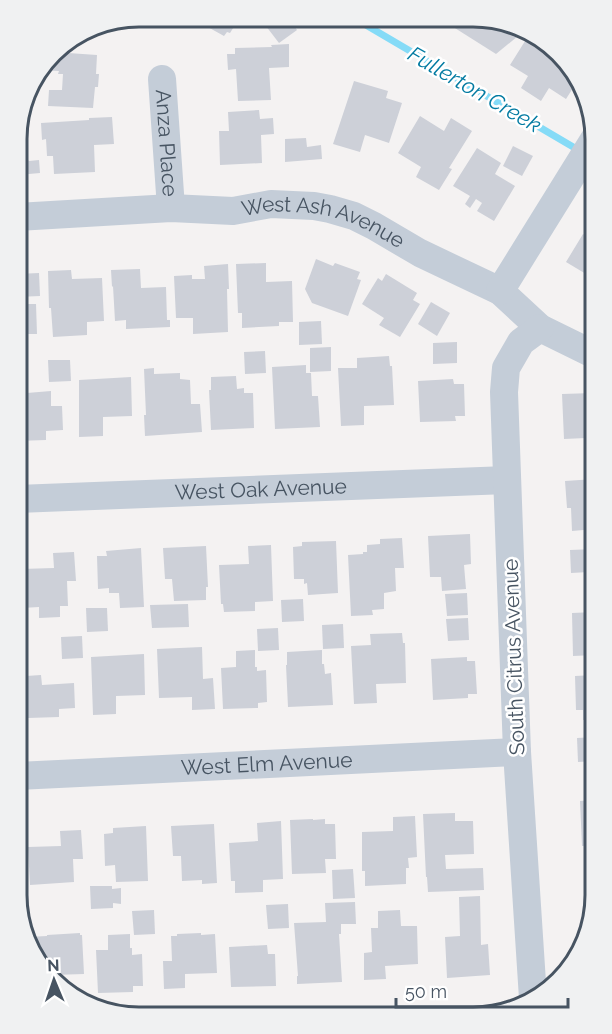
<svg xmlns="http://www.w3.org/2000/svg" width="612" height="1034" font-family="Raleway,sans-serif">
	<rect width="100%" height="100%" fill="#f4f2f2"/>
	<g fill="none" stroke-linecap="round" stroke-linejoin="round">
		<!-- stream -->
		<polyline stroke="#85dbf7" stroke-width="7" points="354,18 580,151"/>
	</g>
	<!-- building -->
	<g fill="#cdd0d8">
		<polygon points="200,17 240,17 230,33 227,32 224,36 197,21"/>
		<polygon points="259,17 288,17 297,30 279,43"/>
		<polygon points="439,18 496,19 523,32 496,54"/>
		<polygon points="527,38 545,49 548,44 554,47 578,80 566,99 549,88 541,101 521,88 528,76 510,65"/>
		<polygon points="289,44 289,67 269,68 271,100 238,101 236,69 228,70 227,54 235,54 235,48 272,47 271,45"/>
		<polygon points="54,52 97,55 96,74 99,74 98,87 95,87 93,108 48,106 49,90 62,90 63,74 58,74 59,71 40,70"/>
		<polygon points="354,81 388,91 386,98 402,103 389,143 365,135 360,152 333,144"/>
		<polygon points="259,110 260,119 273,118 274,134 261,135 262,163 220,165 219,131 229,131 228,112"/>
		<polygon points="420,116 444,131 451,118 472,131 449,168 452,169 439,190 416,177 421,167 398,153"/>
		<polygon points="112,117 114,144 94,145 95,172 54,174 53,156 47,156 46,139 42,140 41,123 89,120 89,118"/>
		<polygon points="306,138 307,147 321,145 322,159 285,162 285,139"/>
		<polygon points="513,146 533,156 522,176 503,166"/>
		<polygon points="477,148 501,163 495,174 515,186 494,221 477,211 482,203 476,199 470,208 465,204 470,196 453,186"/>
		<polygon points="17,155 23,155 29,161 39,160 40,173 18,175"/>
		<polygon points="583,234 595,242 595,283 584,277 586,274 566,262"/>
		<polygon points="316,259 333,266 335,263 360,272 357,279 361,280 348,316 312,303 305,289"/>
		<polygon points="266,263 266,282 292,281 293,322 279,322 279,326 242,328 242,313 238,313 236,264"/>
		<polygon points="228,264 229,289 227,289 228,332 193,334 193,318 176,318 174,276 192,275 192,279 205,279 204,266"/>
		<polygon points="140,269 141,288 166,287 167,320 170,320 170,327 126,329 126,320 115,321 113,286 112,287 111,270"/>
		<polygon points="71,270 72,279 102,278 104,321 87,322 87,335 53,337 51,308 49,308 48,271"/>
		<polygon points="39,273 40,296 17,297 17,274"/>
		<polygon points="386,274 417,293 413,300 420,304 400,337 379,325 384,318 362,304 378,278 382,281"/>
		<polygon points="431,302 450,313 437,336 418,324"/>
		<polygon points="17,304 36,304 37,334 17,334"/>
		<polygon points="321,321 322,344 299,345 299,322"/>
		<polygon points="457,342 457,363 433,364 433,343"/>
		<polygon points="331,347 331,371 310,372 310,348"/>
		<polygon points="265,351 266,373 245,374 244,352"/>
		<polygon points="389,356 390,366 392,366 394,405 364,406 364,425 341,426 338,368 357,368 357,358"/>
		<polygon points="48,360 70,360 71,381 49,382"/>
		<polygon points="306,365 306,373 311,373 312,396 318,396 320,427 275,429 272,367"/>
		<polygon points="154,368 154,374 180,373 180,379 190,380 191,404 200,404 202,432 145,436 144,415 146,415 144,369"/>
		<polygon points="236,376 237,389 244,388 244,393 253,393 254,428 211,430 209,390 211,390 211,377"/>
		<polygon points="131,377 132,416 103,417 103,436 79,437 79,380"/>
		<polygon points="453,379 454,384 464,384 465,416 455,416 456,421 420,422 418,381"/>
		<polygon points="51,391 51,406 62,406 63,430 46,431 46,440 17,441 17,399 27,398 27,393"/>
		<polygon points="593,393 593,400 595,400 595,454 587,454 586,438 564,439 562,394"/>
		<polygon points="595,479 595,529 572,531 571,508 567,508 565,481"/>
		<polygon points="470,534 471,564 464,565 466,589 442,591 441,577 430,577 428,536"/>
		<polygon points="402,538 404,568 395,568 396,591 384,593 384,609 372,610 373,615 351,616 348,555 363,554 363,552 367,552 367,545 380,544 380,539"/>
		<polygon points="336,541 338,593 308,595 307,583 304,584 304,579 294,579 293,547 302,546 302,542"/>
		<polygon points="271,545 273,601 255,602 255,611 224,612 223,604 221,604 219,565 249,564 248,546"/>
		<polygon points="206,546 208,587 206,587 206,600 174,601 172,579 165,579 163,548"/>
		<polygon points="141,548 144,607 120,608 119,593 109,593 109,588 98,589 97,556 107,556 106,551"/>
		<polygon points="595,549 595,602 591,602 589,572 571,573 570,550"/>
		<polygon points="74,552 76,581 67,581 68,606 60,606 60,617 39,618 39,607 22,608 21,569 54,568 53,553"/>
		<polygon points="467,593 468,615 447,616 445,594"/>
		<polygon points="303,599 304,621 282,622 281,600"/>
		<polygon points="188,604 189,627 152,628 150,605"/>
		<polygon points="86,608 107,608 108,631 87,632"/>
		<polygon points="595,612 595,655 573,656 572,613"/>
		<polygon points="468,618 469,640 448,641 446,619"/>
		<polygon points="343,624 344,648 323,649 322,625"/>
		<polygon points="278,628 279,650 258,651 257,629"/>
		<polygon points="402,633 403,643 405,643 406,683 376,684 377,703 354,704 351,646 371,645 370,634"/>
		<polygon points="82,636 83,658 62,659 61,637"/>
		<polygon points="202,647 203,679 213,678 215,709 192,710 192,697 159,698 157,649"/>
		<polygon points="255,650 255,667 257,667 257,671 266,670 267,702 258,703 258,708 223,709 221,668 236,667 236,651"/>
		<polygon points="322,650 322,664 324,664 325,674 331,673 333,705 288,707 286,665 287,665 287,652"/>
		<polygon points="144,654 145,695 116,696 116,714 93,715 91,657"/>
		<polygon points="467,657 467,661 475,661 477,694 468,694 468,698 433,700 431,659"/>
		<polygon points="41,675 42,685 74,683 75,708 59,709 59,717 28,718 26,676"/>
		<polygon points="595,675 595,719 583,720 583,710 576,710 575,676"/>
		<polygon points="595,737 595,761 578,762 577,738"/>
		<polygon points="595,800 595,845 582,846 580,801"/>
		<polygon points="455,813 455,821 473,821 474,854 445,855 446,869 483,868 484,890 428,892 427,877 426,877 423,814"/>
		<polygon points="415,816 417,857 408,858 409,868 406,868 406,884 365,886 365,871 362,871 362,832 393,831 393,817"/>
		<polygon points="313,819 313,820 325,819 325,824 335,824 336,859 325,859 326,873 292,874 290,820"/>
		<polygon points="281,821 283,879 263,880 263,892 235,893 235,881 231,881 229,843 258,841 257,823"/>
		<polygon points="214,824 217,883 202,884 202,880 182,881 181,856 173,856 171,826"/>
		<polygon points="146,826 148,881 116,882 115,865 105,866 104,834 113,833 113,828"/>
		<polygon points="81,830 83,859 73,859 74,882 30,885 28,847 61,846 60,831"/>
		<polygon points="584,864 595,864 595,904 594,908 591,908 590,899 585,899"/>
		<polygon points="353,869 355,898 333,899 332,870"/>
		<polygon points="90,886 112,886 112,889 121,888 121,904 113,903 113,908 91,909"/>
		<polygon points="480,896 481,945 488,944 490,975 447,978 445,937 460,936 459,897"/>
		<polygon points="355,902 356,924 341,924 341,934 339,934 342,982 297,984 297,976 298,976 294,923 326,922 325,903"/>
		<polygon points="288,904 289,928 268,929 266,905"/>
		<polygon points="154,910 155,934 134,935 132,911"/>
		<polygon points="400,910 401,926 417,926 418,964 385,966 386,979 364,980 364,953 372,952 371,928 378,928 378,911"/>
		<polygon points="80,933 80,935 82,935 84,974 53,975 53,978 28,946 28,937 47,936 47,935"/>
		<polygon points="201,933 201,935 215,934 217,973 185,974 185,988 164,989 163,961 172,961 171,936 177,936 177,934"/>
		<polygon points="130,934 130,948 132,948 132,955 142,954 143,986 133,986 133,992 98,993 96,950 108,950 108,935"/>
		<polygon points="267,945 268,954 275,954 276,986 231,987 229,947"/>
	</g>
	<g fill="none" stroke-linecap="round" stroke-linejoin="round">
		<!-- minor -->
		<g stroke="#c4cdd8" stroke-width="28">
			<path id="s1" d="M162,79L171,208"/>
			<path id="s2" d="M17,217L171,208L233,211L271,204L314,206L330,209L354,216L374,226L420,253L500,291L540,328L595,355"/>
			<polyline points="500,291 595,138"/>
			<path id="s3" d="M17,499L507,480"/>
			<path id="s4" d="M17,776L517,752"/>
			<polyline points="533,998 517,752 504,392 506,368 521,342 540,328"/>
		</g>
	</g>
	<g text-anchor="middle" stroke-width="5" stroke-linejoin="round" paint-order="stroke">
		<!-- street labels -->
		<g font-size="21" fill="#475462" stroke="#fff">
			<text dy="7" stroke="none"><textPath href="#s1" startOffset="64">Anza Place</textPath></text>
			<text dy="7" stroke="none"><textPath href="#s2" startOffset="310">West Ash Avenue</textPath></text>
			<text dy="7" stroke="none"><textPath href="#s3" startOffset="244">West Oak Avenue</textPath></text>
			<text transform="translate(514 657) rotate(-92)" y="7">South Citrus Avenue</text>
			<text dy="7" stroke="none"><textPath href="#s4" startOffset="250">West Elm Avenue</textPath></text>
		</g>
		<!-- water labels -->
		<g font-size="22" font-style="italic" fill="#037ba2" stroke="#fff">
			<text transform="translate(475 89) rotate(30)" y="8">Fullerton Creek</text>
		</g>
	</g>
	<!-- crop -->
	<path d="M0 0H612V1034H0ZM139 27H473A112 112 0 0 1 585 139V895A112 112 0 0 1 473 1007H139A112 112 0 0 1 27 895V139A112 112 0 0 1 139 27Z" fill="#f0f1f2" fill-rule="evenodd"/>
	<path fill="none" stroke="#475462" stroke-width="3" d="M139 27H473A112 112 0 0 1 585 139V895A112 112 0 0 1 473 1007H139A112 112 0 0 1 27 895V139A112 112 0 0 1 139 27Z"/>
	<!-- north arrow -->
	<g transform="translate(54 980) rotate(358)" stroke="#ffffff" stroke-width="4.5" paint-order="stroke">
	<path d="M0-4.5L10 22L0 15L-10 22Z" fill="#475462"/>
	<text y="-9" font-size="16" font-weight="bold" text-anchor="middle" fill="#475462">N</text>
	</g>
	<!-- scale -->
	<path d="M396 998v9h172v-9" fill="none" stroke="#475462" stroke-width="3"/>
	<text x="405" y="998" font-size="18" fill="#475462" stroke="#ffffff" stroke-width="4.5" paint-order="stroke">50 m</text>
</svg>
